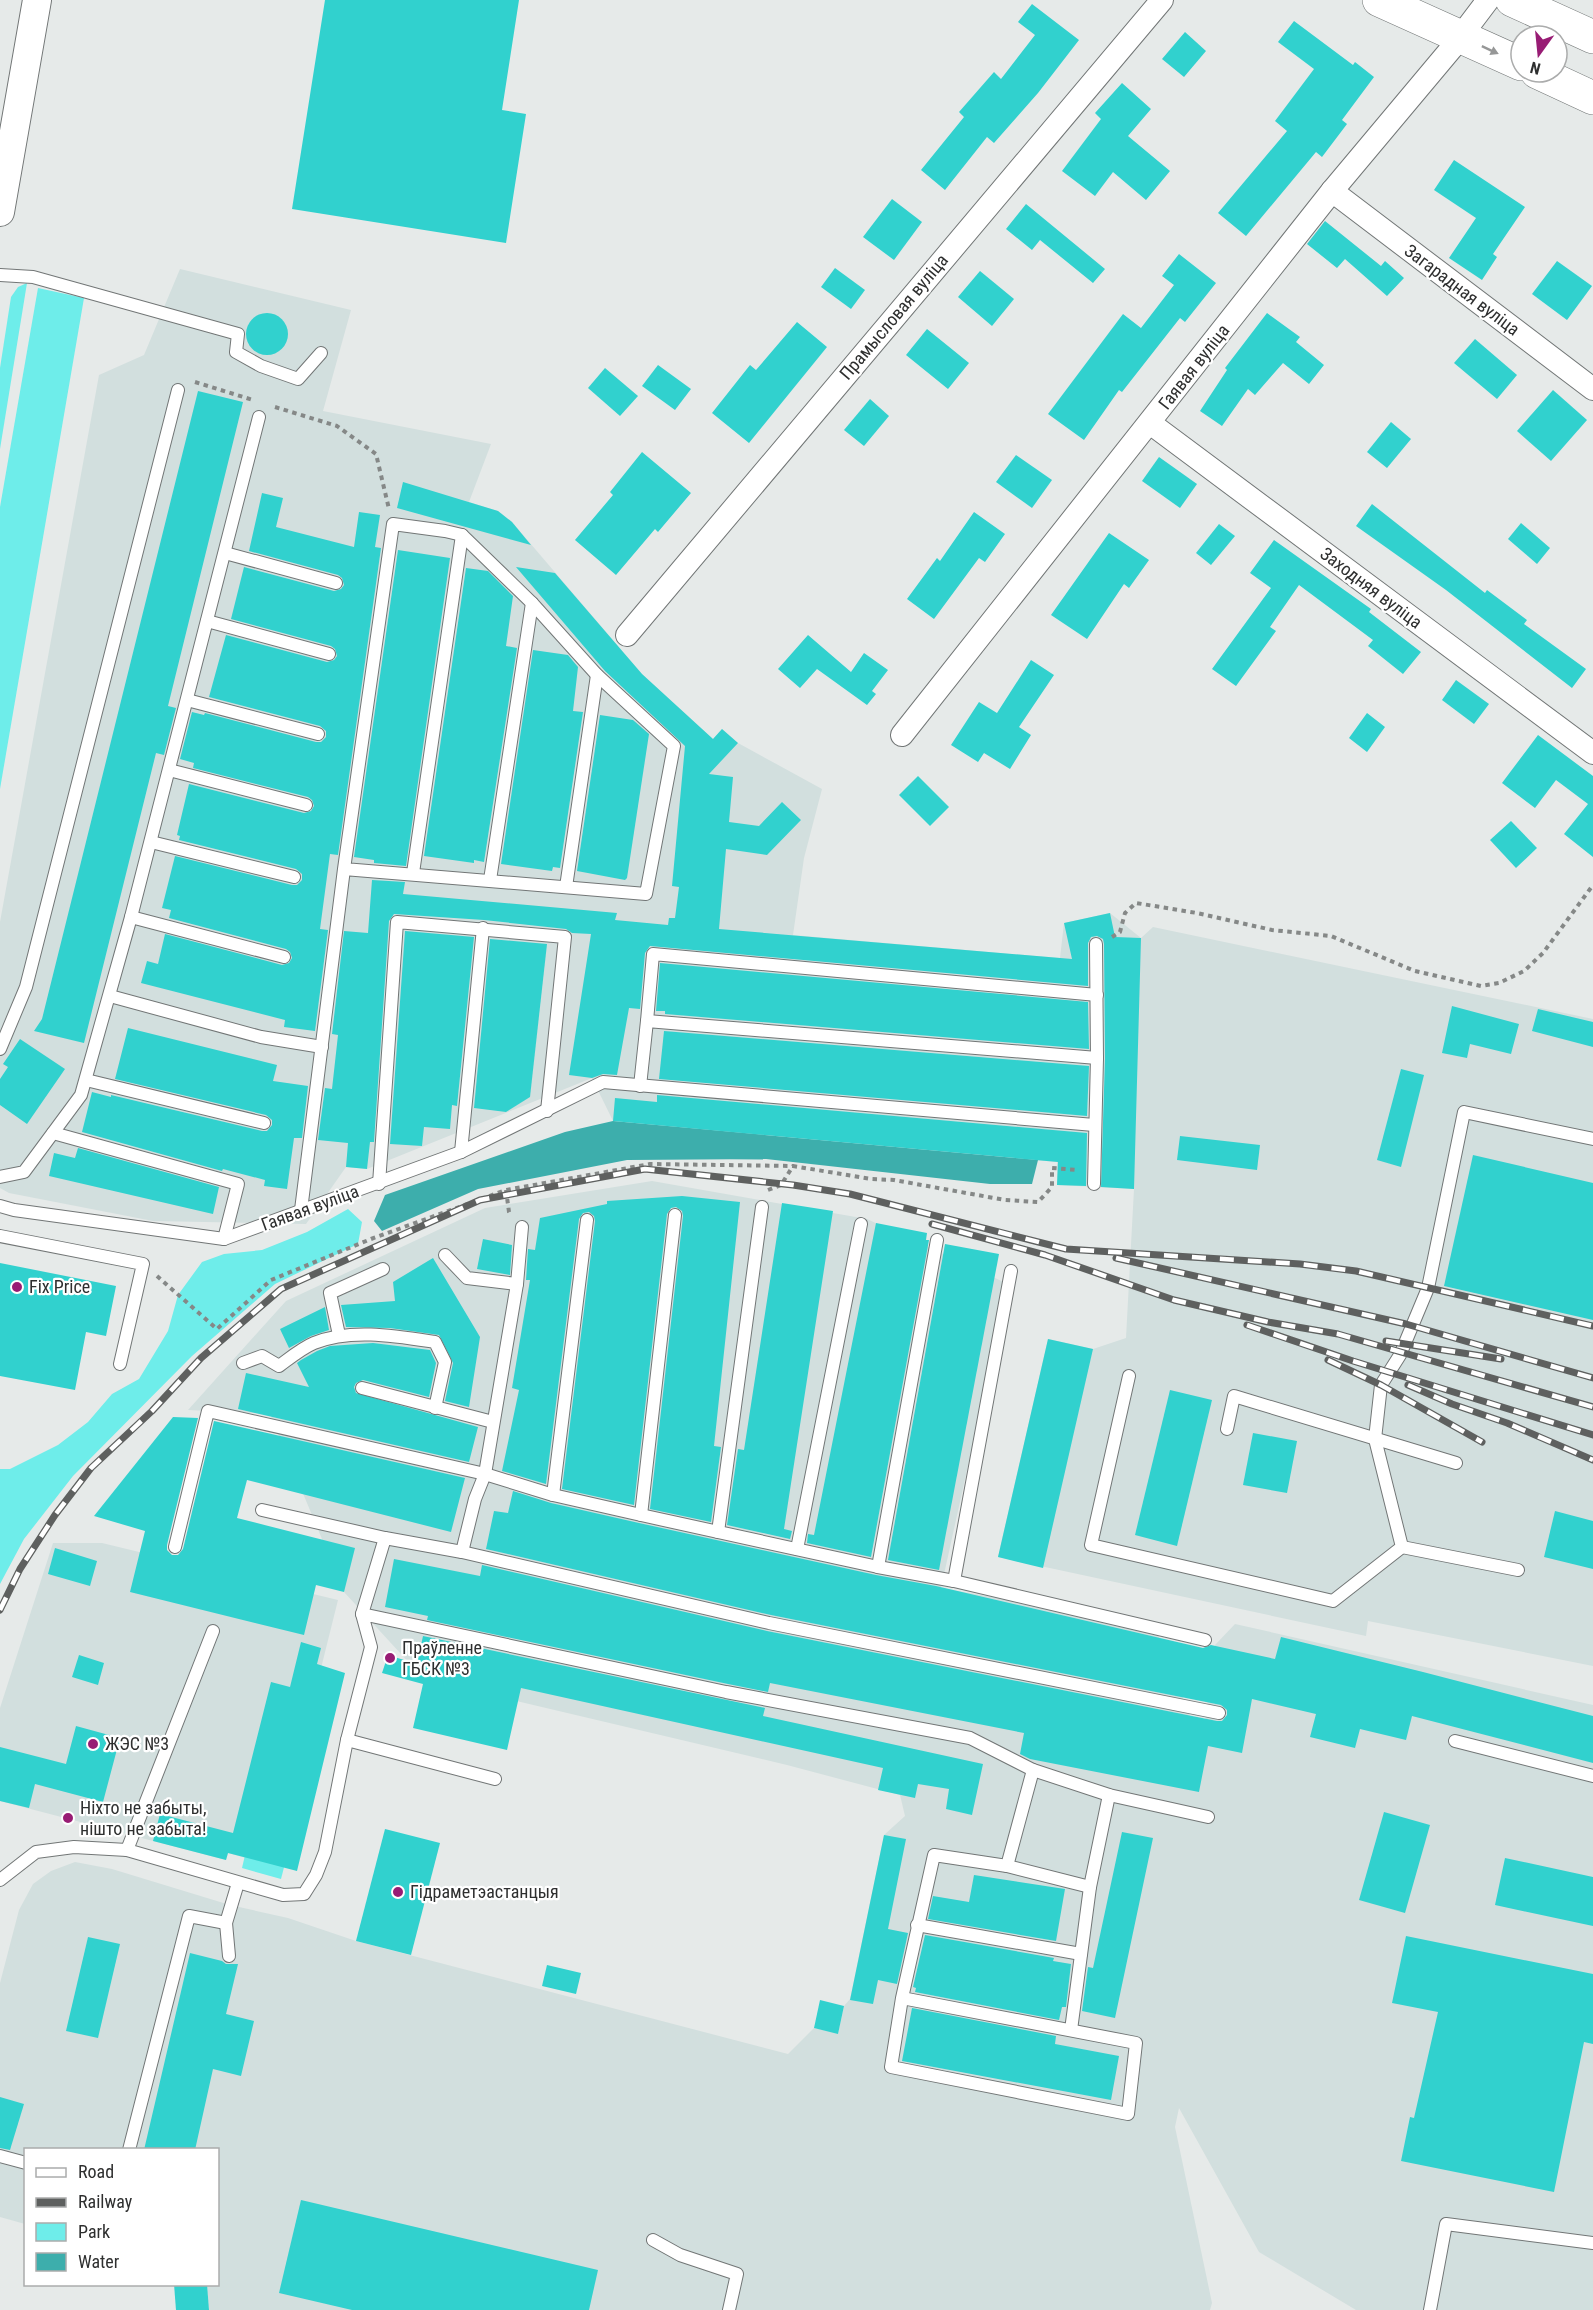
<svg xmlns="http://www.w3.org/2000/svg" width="1593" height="2310" font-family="'Roboto Condensed',sans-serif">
	<rect width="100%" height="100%" fill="#e6eae9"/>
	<!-- built -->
	<g fill="#d2dfde">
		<polygon points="180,269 351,310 323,411 491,444 469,502 498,511 512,522 642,674 713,739 722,729 738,743 822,789 804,858 793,935 1060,958 1064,923 1110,913 1141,938 1153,927 1593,1019 1593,1666 1368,1621 1366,1636 998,1557 1048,1339 1093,1349 1126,1338 1134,1189 1057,1185 1057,1162 613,1121 592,1078 367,1169 346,1167 306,1224 153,1221 9,1193 0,1188 0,922 99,375 144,355"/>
		<polygon points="652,1181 867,1219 1008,1284 941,1588 1154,1625 1202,1746 1215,1645 1235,1624 1593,1705 1593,2310 1356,2310 1259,2252 1179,2108 1175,2127 1212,2303 1210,2310 209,2310 207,2285 218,2284 218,2150 26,2150 25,2224 0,2217 0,1983 19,1910 33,1884 51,1871 75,1862 112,1869 230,1905 288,1918 356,1941 788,2054 814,2028 838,2033 844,2006 850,1999 884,1835 905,1816 900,1795 787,1765 424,1679 344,1592 270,1414 188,1410 286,1301 485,1208"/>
		<polygon points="53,1543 102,1543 338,1600 272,1865 228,1853 226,1860 0,1801 0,1708"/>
	</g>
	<!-- green -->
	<g fill="#6eedea">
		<polygon points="27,283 0,449 0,368 11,297 18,287"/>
		<polygon points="38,288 84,298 0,789 0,507"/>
		<polygon points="348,1209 362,1222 358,1244 275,1284 192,1356 73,1476 24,1539 0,1584 0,1469 10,1469 58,1445 88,1422 112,1394 139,1379 168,1331 178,1295 202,1262 224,1254 262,1250 307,1232"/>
		<polygon points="256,1808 297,1817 281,1879 242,1868"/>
	</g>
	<!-- water -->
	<polygon fill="#3daeac" points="613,1121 1038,1160 1032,1184 990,1184 766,1159 627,1160 478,1189 382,1231 374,1221 385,1195 565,1132"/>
	<!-- building -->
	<g fill="#31d1ce">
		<polygon points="325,0 519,0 502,110 526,114 506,243 292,209"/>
		<polygon points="1032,4 1079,40 1038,93 994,143 987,137 945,190 921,170 964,117 959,112 994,72 1001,79 1035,35 1018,22"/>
		<polygon points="1294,21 1353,65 1355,62 1374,77 1342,120 1347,124 1322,157 1316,152 1246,236 1218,213 1287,131 1275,121 1314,69 1278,42"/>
		<polygon points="1185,32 1206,51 1184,77 1162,59"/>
		<polygon points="1122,83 1151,109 1128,136 1170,171 1146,200 1113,172 1095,196 1062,171 1101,119 1095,113"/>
		<polygon points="1454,160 1525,207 1493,254 1497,257 1482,280 1449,258 1476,218 1434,190"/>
		<polygon points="892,199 922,222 894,260 863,237"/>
		<polygon points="1026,204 1105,269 1093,283 1040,240 1032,250 1006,229"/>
		<polygon points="1325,221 1381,266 1385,261 1404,278 1387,296 1345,259 1337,268 1307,244"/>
		<polygon points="1179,254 1216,283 1185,322 1180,318 1122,392 1119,390 1084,440 1048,414 1123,314 1141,328 1174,285 1162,276"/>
		<polygon points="1557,261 1592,286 1567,320 1532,294"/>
		<polygon points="835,268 865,290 851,309 821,287"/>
		<polygon points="980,271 1014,299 992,326 958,297"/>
		<circle cx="267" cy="334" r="21"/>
		<polygon points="1267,313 1300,337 1296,342 1324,365 1309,384 1283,363 1255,395 1248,389 1222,426 1200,411 1227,370 1225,368"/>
		<polygon points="797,322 827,347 749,443 712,413 750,365 756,370"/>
		<polygon points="927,329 969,363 948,389 906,355"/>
		<polygon points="1475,339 1517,375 1497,399 1454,363"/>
		<polygon points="658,365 691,389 675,410 642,386"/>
		<polygon points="605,368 638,396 620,416 588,388"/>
		<polygon points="1553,390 1587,420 1551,461 1517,431"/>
		<polygon points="198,391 243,402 168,706 176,708 164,755 156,753 84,1043 34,1031 42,1019"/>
		<polygon points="870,399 889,416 864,446 844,430"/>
		<polygon points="1391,422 1411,439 1387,468 1367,452"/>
		<polygon points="642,452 691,493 658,532 655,529 616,575 575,540 613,495 610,492"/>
		<polygon points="1016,455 1052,480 1032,508 996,482"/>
		<polygon points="1159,457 1197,484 1180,508 1142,481"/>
		<polygon points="403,482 498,511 512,522 531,545 397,508"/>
		<polygon points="262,493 283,498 276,527 354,547 359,512 380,515 375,547 381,548 338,855 330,854 320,929 328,930 315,1031 284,1027 285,1020 141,983 147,961 158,964 165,934 282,965 289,963 292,958 290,952 286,949 169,918 171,910 162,908 175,856 292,885 297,885 302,880 302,874 296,869 179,840 180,836 177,835 189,784 304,813 311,811 314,806 312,800 308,797 193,768 194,763 180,759 192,712 204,715 205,713 316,742 321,742 326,737 326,731 320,726 209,697 226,635 327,662 334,660 337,656 335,649 331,646 231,619 244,567 334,591 341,589 344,585 342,578 338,575 249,551"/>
		<polygon points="1372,504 1485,593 1487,590 1527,620 1524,624 1586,669 1572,688 1446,590 1356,526"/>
		<polygon points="974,512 1005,534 985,562 979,558 934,619 907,599 937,558 940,561"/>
		<polygon points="1521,523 1550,548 1537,564 1508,539"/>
		<polygon points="1219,524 1235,536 1211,565 1196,553"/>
		<polygon points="1109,533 1149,560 1129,588 1124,584 1087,639 1051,615"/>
		<polygon points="1274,540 1371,609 1369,612 1421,652 1403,674 1368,646 1373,640 1299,585 1270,627 1276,631 1236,686 1212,669 1271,588 1250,573"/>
		<polygon points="398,550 450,558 406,866 374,863 374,860 354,857"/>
		<polygon points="516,567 555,573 642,674 713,739 722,729 738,743 709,774 733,777 729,822 759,826 782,802 801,820 767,855 726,849 719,929 1072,959 1064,923 1110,913 1115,937 1141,938 1134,1189 1101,1187 1105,1058 1104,944 1103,939 1097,936 1091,937 1088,943 1088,986 650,946 645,953 640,1009 629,1008 617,1075 603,1074 592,1078 569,1075 591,934 572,933 566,929 484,920 394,914 389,921 374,1142 370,1142 367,1169 346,1167 348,1143 318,1140 325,1088 332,1089 338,1035 332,1034 344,931 368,933 372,880 405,882 403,894 617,913 615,920 668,925 669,918 675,918 679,887 672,886 685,746 605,671"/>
		<polygon points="466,568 488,571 513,596 506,646 517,648 484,862 474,860 474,863 424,856"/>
		<polygon points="808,635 851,672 864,653 888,670 872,691 876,694 867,705 817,669 800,688 778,669"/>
		<polygon points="533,650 568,655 578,667 573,711 583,712 560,868 553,867 552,871 501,864"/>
		<polygon points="1031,660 1054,675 1019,727 1031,735 1010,769 984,753 978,762 951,745 979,702 997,713"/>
		<polygon points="1456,680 1489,704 1474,724 1442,700"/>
		<polygon points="1367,713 1385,727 1367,752 1349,738"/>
		<polygon points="600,715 633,720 649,734 627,878 625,880 577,871"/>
		<polygon points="1538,735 1593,776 1593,857 1564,834 1588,804 1556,780 1535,808 1502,783"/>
		<polygon points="918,776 949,807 930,826 899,795"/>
		<polygon points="1511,821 1537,848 1516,868 1490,840"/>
		<polygon points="405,931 474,937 457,1106 452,1105 450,1129 424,1127 422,1146 390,1144"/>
		<polygon points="490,939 547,944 530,1097 506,1112 474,1108"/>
		<polygon points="660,963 1088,1002 1089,1049 665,1014 665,1011 656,1011"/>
		<polygon points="1452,1006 1519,1024 1511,1054 1470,1044 1467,1058 1442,1053"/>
		<polygon points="1538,1009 1593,1022 1593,1047 1532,1031"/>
		<polygon points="128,1028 277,1065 273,1081 308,1086 302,1138 294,1138 287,1189 264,1186 265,1180 223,1169 222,1171 82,1132 92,1092 111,1097 111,1095 262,1131 267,1131 272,1125 272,1120 266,1115 115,1079"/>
		<polygon points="664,1031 1089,1066 1087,1116 659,1079"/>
		<polygon points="20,1039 65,1069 27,1124 0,1105 0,1079 8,1067 3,1064"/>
		<polygon points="1401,1069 1424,1075 1401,1167 1377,1160"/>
		<polygon points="657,1095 1087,1133 1086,1186 1057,1185 1058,1162 613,1121 615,1098 657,1102"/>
		<polygon points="1180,1136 1260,1145 1257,1170 1177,1160"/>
		<polygon points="78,1148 219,1187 213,1214 49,1176 54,1153 75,1158"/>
		<polygon points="1473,1155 1593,1183 1593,1320 1444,1286"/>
		<polygon points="682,1196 740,1202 714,1446 721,1447 711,1522 650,1509 683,1216 682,1211 676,1207 671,1208 667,1214 634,1505 562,1489 595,1221 594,1216 589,1212 583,1213 579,1219 546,1484 502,1471 519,1390 512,1388 530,1280 526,1280 528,1249 535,1250 540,1218 607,1204 607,1201"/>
		<polygon points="782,1203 833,1211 784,1529 792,1531 790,1539 727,1525 738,1449 744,1450"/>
		<polygon points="876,1223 927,1233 926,1240 929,1240 871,1557 807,1543 808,1534 814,1535"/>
		<polygon points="483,1239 512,1245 510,1275 477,1269"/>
		<polygon points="945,1244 999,1254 939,1570 888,1560"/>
		<polygon points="433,1258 480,1337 469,1407 445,1401 453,1363 439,1335 390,1328 346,1327 341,1305 395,1301 393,1282"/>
		<polygon points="0,1263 116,1286 106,1336 86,1332 75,1390 0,1376"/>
		<polygon points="325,1307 329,1330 311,1336 289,1348 280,1329"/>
		<polygon points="1048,1339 1093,1349 1043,1568 998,1557"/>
		<polygon points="373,1343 430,1350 436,1363 429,1397 363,1380 356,1383 354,1387 356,1393 478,1427 469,1462 238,1409 246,1373 309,1387 297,1363 301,1360 317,1351 330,1346"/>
		<polygon points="1170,1390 1212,1400 1177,1546 1135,1535"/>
		<polygon points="173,1417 198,1418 167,1545 167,1550 172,1555 178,1555 183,1549 214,1421 465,1478 451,1532 247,1480 237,1518 355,1548 344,1592 316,1585 304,1635 130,1592 145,1531 94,1516"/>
		<polygon points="1253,1433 1297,1441 1287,1493 1243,1485"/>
		<polygon points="513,1491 551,1503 639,1523 876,1575 936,1586 1203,1648 1211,1645 1275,1659 1281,1637 1423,1672 1593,1716 1593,1763 1412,1716 1406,1740 1360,1729 1355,1748 1310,1737 1316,1714 1252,1699 1242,1753 1208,1746 1199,1792 1030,1759 1020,1754 1024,1733 770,1683 768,1692 728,1684 427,1620 428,1616 385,1607 394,1559 480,1576 482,1565 767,1631 1217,1721 1222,1721 1227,1715 1227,1710 1221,1705 771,1615 486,1549 494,1511 508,1513"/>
		<polygon points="1555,1511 1593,1521 1593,1569 1544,1557"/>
		<polygon points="55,1548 97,1561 90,1586 48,1574"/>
		<polygon points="423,1636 765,1708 763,1716 983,1764 972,1815 946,1809 949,1789 918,1784 915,1798 878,1790 883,1768 521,1688 507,1750 413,1728 423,1684 382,1673 388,1655 417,1664"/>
		<polygon points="301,1642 321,1648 317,1664 345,1673 297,1871 228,1853 226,1860 153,1841 160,1814 233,1833 271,1682 290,1687"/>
		<polygon points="79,1655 104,1663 98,1685 72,1677"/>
		<polygon points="76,1726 120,1738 103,1802 35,1784 29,1808 0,1801 0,1747 66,1764"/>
		<polygon points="1384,1812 1430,1825 1405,1913 1359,1900"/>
		<polygon points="385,1829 440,1843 411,1955 356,1941"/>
		<polygon points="1122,1832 1153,1838 1115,2018 1082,2011 1088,1967 1093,1968"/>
		<polygon points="884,1835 906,1839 888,1929 908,1933 897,1984 878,1980 873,2004 850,2000"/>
		<polygon points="1505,1858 1593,1877 1593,1926 1495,1905"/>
		<polygon points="974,1875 1065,1889 1056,1941 928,1919 933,1896 969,1902"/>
		<polygon points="925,1935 1054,1958 1053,1961 1071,1964 1066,2007 1062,2007 1059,2020 915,1992 916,1988 913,1987"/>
		<polygon points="1406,1936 1593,1974 1593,2044 1584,2042 1554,2192 1401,2161 1410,2117 1414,2118 1438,2012 1392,2003"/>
		<polygon points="88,1937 120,1944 98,2038 66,2031"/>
		<polygon points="190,1953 222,1961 226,1964 238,1964 226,2014 254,2021 241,2076 213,2069 195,2150 144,2150"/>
		<polygon points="547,1965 581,1973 576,1994 542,1986"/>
		<polygon points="820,2000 844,2006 838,2034 814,2028"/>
		<polygon points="912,2008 1056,2036 1055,2044 1119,2056 1111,2100 902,2061"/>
		<polygon points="0,2097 24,2104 10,2150 0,2148"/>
		<polygon points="301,2200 598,2270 589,2310 352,2310 279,2293"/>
		<polygon points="174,2284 207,2284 209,2310 176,2310"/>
	</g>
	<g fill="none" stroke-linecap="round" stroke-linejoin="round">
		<defs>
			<g id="service">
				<polyline points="0,275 33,277 238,334 236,352 261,366 298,379 321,353"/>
				<polyline points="225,553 336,583"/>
				<polyline points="207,621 329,654"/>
				<polyline points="187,700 318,734"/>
				<polyline points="169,770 306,805"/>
				<polyline points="151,842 294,877"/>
				<polyline points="413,873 462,535"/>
				<polyline points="490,880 532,603"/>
				<polyline points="566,887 597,675"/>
				<polyline points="131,917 284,957"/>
				<polyline points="110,996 261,1037 322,1047"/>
				<polyline points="647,1021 653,954 1097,995"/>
				<polyline points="0,1049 26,987 178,390"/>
				<polyline points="86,1080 264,1123"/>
				<polyline points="640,1086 647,1021 1097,1058"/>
				<polyline points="53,1133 238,1184 224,1239"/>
				<polyline points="461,1152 483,928"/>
				<polyline points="0,1177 24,1172 81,1095 131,917 259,417"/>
				<polyline points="379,1184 397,922 565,937 547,1111"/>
				<polyline points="1094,1184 1097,1058 1096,944"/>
				<polyline points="0,1206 14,1210 224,1239 461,1152 603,1082 1094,1125"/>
				<polyline points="301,1210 344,869 393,524 445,531 462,535 532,603 597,675 674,746 646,894 344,869"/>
				<polyline points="0,1236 143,1264 120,1364"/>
				<polyline points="445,1255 467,1278 517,1284"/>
				<polyline points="339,1335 330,1293 383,1269"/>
				<path d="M243,1363L262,1356L279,1366C290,1358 302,1348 314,1343C351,1328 396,1336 435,1342L445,1362L435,1408"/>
				<polyline points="1129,1376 1091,1545 1333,1601 1402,1547 1375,1439 1381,1385 1400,1355 1428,1288 1464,1112 1593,1139"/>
				<polyline points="362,1388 493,1422"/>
				<polyline points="1227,1429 1234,1396 1456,1463"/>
				<polyline points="553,1495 587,1220"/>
				<polyline points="262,1510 385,1538"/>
				<polyline points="641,1515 675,1215"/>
				<polyline points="718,1532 762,1207"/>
				<polyline points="175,1547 208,1411 485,1474 553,1495 641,1515 878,1567 954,1581 1205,1640"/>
				<polyline points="1402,1547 1518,1570"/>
				<polyline points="797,1549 861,1224"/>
				<polyline points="462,1552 475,1499 485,1474 517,1284 522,1227"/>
				<polyline points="878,1567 937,1240"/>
				<polyline points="954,1581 1011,1271"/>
				<polyline points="362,1614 385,1538 462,1552 769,1623 1219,1713"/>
				<polyline points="347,1740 495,1779"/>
				<polyline points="1455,1741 1593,1776"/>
				<polyline points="127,1850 213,1631"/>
				<polyline points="1007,1866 1090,1887"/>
				<polyline points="0,1880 36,1852 74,1847 127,1850 283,1895 304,1894 316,1875 325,1852 347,1740 371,1647 362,1614 726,1692 970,1738 1033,1770 1109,1795 1208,1817"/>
				<polyline points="917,1925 1081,1954"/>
				<polyline points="229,1956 226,1923 238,1883"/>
				<polyline points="902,1998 891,2067 1128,2114 1136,2043 902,1998 934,1855 1007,1866 1033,1770"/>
				<polyline points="1071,2030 1090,1887 1109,1795"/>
				<polyline points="129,2150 189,1916 226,1923"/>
				<polyline points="0,2156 26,2163"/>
				<polyline points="653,2240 680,2255 737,2274 729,2310"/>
				<polyline points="1430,2310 1446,2224 1593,2243"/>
			</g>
			<g id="minor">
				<polyline points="1332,191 1593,389"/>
				<polyline points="1150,423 1593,753"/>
				<polyline points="627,635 1162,0"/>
				<polyline points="902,735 1332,191 1451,49 1488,0"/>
			</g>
			<polyline id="tertiary" points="0,212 37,0"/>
			<g id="primary">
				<polyline points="1379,0 1521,64"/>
				<polyline points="1512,0 1593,37"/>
				<polyline points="1537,72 1593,98"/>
			</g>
		</defs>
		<!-- service casing -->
		<use href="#service" stroke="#727676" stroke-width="14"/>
		<!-- minor casing -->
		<use href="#minor" stroke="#727676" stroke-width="24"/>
		<!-- tertiary casing -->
		<use href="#tertiary" stroke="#727676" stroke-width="30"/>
		<!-- primary casing -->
		<use href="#primary" stroke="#727676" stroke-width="34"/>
		<!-- path -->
		<g stroke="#858887" stroke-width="4" stroke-dasharray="4.5 4.5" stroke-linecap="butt">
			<polyline points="195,382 253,400"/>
			<polyline points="275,407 337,426 376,454 389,509"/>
			<polyline points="1112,937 1120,932 1125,913 1136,903 1197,913 1272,930 1331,936 1415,971 1481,986 1499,983 1524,971 1543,953 1593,885"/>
			<polyline points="506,1190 509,1212 511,1215"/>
			<polyline points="768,1190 781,1185 793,1166 871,1179 894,1180 1005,1200 1038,1202 1052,1187 1052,1168 1078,1170"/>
			<polyline points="157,1276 217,1329 271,1280 371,1239 506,1190 650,1164 793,1166"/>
		</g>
		<!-- service -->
		<use href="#service" stroke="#fff" stroke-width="12"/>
		<!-- minor -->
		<use href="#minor" stroke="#fff" stroke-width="22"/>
		<!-- tertiary -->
		<use href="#tertiary" stroke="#fff" stroke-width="28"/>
		<!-- primary -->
		<use href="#primary" stroke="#fff" stroke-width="33"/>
		<defs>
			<g id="rail">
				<polyline points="932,1224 1045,1255 1174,1300 1268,1322 1338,1334 1593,1407"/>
				<polyline points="1116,1258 1406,1324 1593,1378"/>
				<polyline points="1247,1325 1353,1361 1593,1435"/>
				<polyline points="1386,1341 1501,1359"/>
				<polyline points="1328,1360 1381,1385 1482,1442"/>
				<polyline points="1408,1385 1452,1404 1507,1423 1593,1460"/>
				<polyline points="0,1610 20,1569 55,1515 91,1468 152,1411 201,1358 281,1289 480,1200 645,1169 793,1185 850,1194 1066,1249 1300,1264 1356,1271 1593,1326"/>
			</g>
		</defs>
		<!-- rail casing -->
		<use href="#rail" stroke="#5e605f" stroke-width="7"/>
		<!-- rail -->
		<use href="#rail" stroke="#fff" stroke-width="4.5" stroke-dasharray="14" stroke-linecap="butt"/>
	</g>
	<!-- one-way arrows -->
	<defs><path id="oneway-solid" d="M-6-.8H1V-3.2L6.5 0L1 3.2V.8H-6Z" transform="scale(1.5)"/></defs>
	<use fill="#969797" href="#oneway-solid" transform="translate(1490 50) rotate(25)"/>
	<!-- markers -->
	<g fill="#981c74" stroke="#fff" stroke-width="2">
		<circle cx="17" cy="1287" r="6"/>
		<circle cx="390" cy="1658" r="6"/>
		<circle cx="93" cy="1744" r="6"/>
		<circle cx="68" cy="1818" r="6"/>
		<circle cx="398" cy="1892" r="6"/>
	</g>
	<g text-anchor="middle" stroke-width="4.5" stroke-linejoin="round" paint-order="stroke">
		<!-- street labels -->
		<g font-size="18" fill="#2e2f2f" stroke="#fff">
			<text transform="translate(1462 290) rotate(37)" y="6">Загарадная вуліца</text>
			<text transform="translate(894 317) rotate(-50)" y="6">Прамысловая вуліца</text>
			<text transform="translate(1194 367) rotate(-52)" y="6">Гаявая вуліца</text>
			<text transform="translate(1371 588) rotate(37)" y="6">Заходняя вуліца</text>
			<text transform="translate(310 1208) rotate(-20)" y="6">Гаявая вуліца</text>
		</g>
		<!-- poi labels -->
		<g font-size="18" fill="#2e2f2f" stroke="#fff" text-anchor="start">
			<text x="29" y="1293">Fix Price</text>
			<text x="402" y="1654">Праўленне<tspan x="402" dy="21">ГБСК №3</tspan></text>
			<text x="105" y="1750">ЖЭС №3</text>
			<text x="80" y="1814">Ніхто не забыты,<tspan x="80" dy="21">нішто не забыта!</tspan></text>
			<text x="410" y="1898">Гідраметэастанцыя</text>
		</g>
	</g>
	<!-- legend -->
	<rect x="24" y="2148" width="195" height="138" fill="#ffffff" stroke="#abacac" stroke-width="1.5"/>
	<rect x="36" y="2168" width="30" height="9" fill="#ffffff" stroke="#abacac" stroke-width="1.5"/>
	<text x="78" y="2178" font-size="18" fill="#2e2f2f">Road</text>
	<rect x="36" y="2198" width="30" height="9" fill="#5e605f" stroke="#abacac" stroke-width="1.5"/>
	<text x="78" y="2208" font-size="18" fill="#2e2f2f">Railway</text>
	<rect x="36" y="2223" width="30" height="18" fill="#6eedea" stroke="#abacac" stroke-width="1.5"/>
	<text x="78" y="2238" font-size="18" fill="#2e2f2f">Park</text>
	<rect x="36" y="2253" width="30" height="18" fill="#3daeac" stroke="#abacac" stroke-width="1.5"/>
	<text x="78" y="2268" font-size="18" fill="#2e2f2f">Water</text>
	<!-- north arrow -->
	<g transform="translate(1539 54) rotate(195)"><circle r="28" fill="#ffffff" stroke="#abacac" stroke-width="1.5"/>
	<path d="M0-4.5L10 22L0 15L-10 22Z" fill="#981c74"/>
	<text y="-9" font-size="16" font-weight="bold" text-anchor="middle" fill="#2e2f2f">N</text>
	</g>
</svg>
